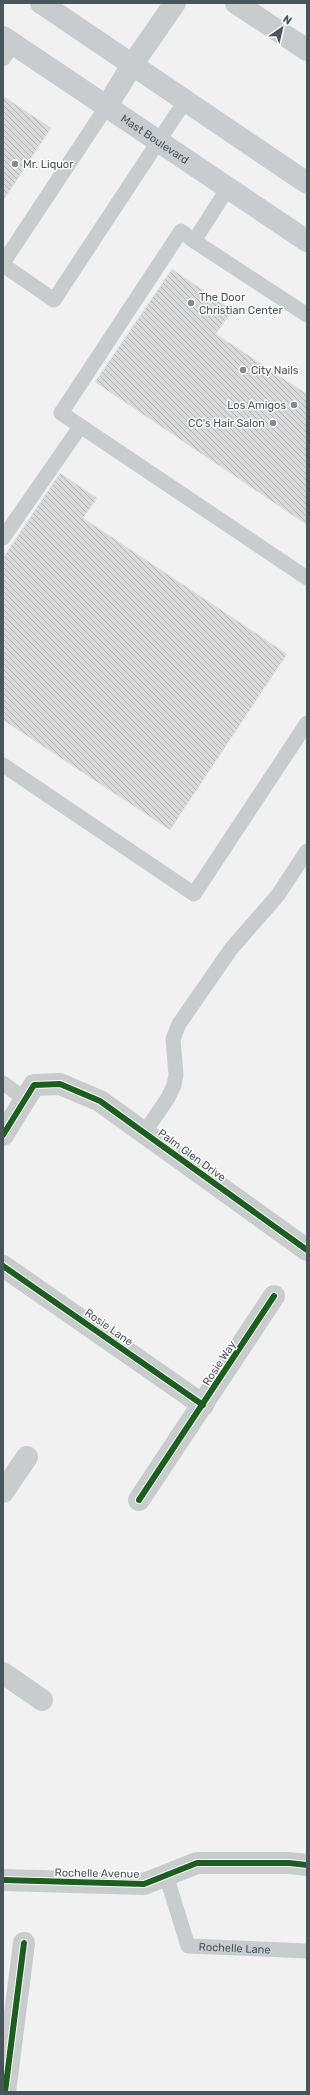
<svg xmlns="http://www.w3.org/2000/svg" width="310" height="2095" font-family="Rubik,sans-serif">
	<defs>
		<pattern id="building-back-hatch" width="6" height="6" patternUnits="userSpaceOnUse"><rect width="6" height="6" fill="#d9d9da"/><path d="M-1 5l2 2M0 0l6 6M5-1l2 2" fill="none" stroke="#b2b3b4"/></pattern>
	</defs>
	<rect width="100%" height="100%" fill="#f1f1f1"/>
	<!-- building -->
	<g fill="url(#building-back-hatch)" stroke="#e2e3e4">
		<polygon points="3,96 51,128 3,201"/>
		<polygon points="172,269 232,310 216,334 307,394 307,525 95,382"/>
		<polygon points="60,473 97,498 83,518 287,654 170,830 3,720 3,558"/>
	</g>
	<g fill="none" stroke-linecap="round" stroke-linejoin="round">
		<!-- lane -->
		<g stroke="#c8cccd" stroke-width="15">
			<polyline points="3,59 13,44"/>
			<polyline points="228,188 194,241 181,231 61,413 307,578"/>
			<polyline points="194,241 307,315"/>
			<polyline points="3,263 107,106"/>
			<polyline points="3,265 54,300 185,101"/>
			<polyline points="3,538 80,427"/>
			<polyline points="3,765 194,894 307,723"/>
			<polyline points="3,1083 25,1099"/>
			<polyline points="144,1133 168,1098 174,1085 176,1075 173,1039 179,1024 231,949 278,895 307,851"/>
			<path id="s1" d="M166,1875L188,1946L307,1951"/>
		</g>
		<!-- street -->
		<g stroke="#c8cccd" stroke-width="22">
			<polyline points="236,3 307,50"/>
			<polyline points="107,106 132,65 175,3"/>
			<polyline points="3,1135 34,1085 60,1084 100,1101 307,1250"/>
			<polyline points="3,1266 203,1405"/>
			<polyline points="3,1492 27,1457"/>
			<polyline points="139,1500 274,1296"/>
			<polyline points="3,1673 42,1700"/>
			<polyline points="3,1880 144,1884 197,1863 289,1863 307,1865"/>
			<polyline points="5,2092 24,1943"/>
		</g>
		<!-- secondary -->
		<g stroke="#c9ccce" stroke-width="22">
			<polyline points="41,3 307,183"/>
			<path id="s2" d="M3,37L307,241"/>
		</g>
		<defs>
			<g id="cycleway">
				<polyline points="3,1135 34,1085 60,1084 100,1101 307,1250"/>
				<polyline points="3,1266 203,1405"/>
				<polyline points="139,1500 274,1296"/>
				<polyline points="3,1880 144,1884 197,1863 289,1863 307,1865"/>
				<polyline points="5,2092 24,1943"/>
			</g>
		</defs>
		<!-- cycleway casing -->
		<use href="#cycleway" stroke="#fff" stroke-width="8"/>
		<!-- cycleway -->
		<use href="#cycleway" stroke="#1b5e20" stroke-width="6"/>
	</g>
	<!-- markers -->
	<g fill="#838c90" stroke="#fff" stroke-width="1.5">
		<circle cx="15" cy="164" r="4"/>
		<circle cx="191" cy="303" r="4"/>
		<circle cx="243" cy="370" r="4"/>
		<circle cx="294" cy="405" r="4"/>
		<circle cx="273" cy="423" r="4"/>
	</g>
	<g text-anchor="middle" stroke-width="3" stroke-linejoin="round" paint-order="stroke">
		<!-- street labels -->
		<g font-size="11" fill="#48555c" stroke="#fff">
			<text dy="4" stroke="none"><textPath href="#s2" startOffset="183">Mast Boulevard</textPath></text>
			<text transform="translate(192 1155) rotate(36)" y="4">Palm Glen Drive</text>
			<text transform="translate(109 1327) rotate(35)" y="4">Rosie Lane</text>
			<text transform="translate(219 1363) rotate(-57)" y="4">Rosie Way</text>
			<text transform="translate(97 1873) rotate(1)" y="4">Rochelle Avenue</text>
			<text dy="4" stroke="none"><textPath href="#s1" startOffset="121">Rochelle Lane</textPath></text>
		</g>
		<!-- poi labels -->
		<g font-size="11" fill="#48555c" stroke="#fff" text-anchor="start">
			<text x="23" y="168">Mr. Liquor</text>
			<text x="199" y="301">The Door<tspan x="199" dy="13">Christian Center</tspan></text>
			<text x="251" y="374">City Nails</text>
			<text x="286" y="409" text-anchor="end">Los Amigos</text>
			<text x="265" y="427" text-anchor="end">CC's Hair Salon</text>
		</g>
	</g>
	<!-- border -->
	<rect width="310" height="2095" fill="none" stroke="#48555c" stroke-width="8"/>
	<!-- north arrow -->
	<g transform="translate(282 28) rotate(34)" stroke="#ffffff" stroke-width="3" paint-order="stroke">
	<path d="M0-3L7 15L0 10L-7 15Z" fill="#48555c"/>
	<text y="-6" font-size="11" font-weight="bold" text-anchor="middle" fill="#48555c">N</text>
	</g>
</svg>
